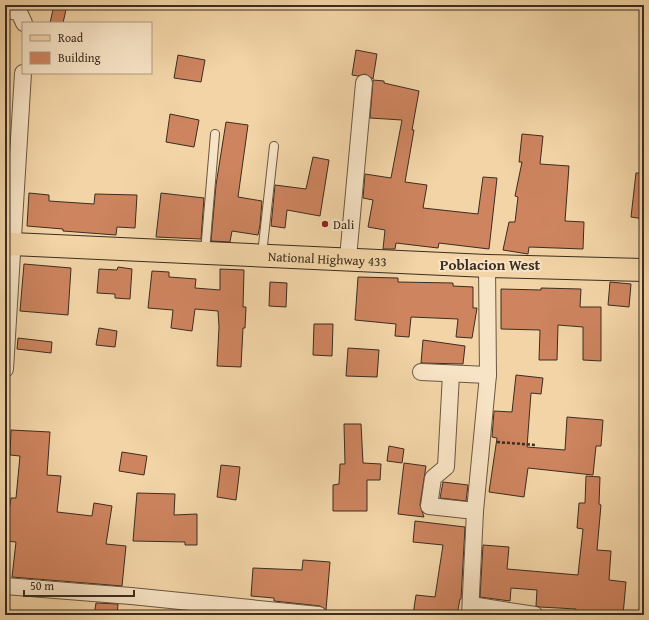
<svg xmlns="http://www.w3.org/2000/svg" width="649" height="620" font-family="'Gentium Book Plus',serif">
	<rect width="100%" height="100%" fill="#f2d4a6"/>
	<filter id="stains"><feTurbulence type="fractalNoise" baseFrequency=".005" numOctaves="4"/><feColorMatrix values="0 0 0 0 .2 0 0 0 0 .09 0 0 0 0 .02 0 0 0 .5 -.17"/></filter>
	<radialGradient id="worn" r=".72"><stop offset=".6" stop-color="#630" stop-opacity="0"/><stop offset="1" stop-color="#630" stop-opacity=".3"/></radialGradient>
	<!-- building -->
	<g fill="#cd845f" stroke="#3c2d20">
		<polygon points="54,5 67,5 63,23 50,23"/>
		<polygon points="356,50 377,54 373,79 365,74 358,76 352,75"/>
		<polygon points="178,55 205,60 201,82 174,78"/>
		<polygon points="373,80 384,81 384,83 419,91 412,130 414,130 405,182 427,185 423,208 478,214 483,177 497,178 489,249 439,243 438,248 396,243 395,249 383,249 385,230 368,227 373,200 363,198 365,174 391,178 402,120 370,118"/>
		<polygon points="170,114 199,120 194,147 166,142"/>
		<polygon points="226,122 248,125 238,197 262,201 260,225 258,235 232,231 230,242 211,241 216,185"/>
		<polygon points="522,134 543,136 540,164 569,166 565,221 584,222 583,249 529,247 528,254 503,250 509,222 515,222 518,197 515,196 522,162 519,162"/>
		<polygon points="313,157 329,160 320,216 287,210 285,228 271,226 275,185 306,189"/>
		<polygon points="636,173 644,173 644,219 631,217"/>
		<polygon points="29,193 49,195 49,201 94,204 95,194 137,195 135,228 117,227 116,235 63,231 63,229 27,226"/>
		<polygon points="161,193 204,198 201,239 156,237"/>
		<polygon points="24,264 71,268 68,315 20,311"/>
		<polygon points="118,267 132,269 130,299 115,298 115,294 97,293 99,269 117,270"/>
		<polygon points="220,269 244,270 243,307 246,307 245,328 243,328 241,367 217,366 219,327 218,311 195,309 192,331 171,328 173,310 148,308 152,271 169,272 169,277 196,279 195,288 220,290"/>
		<polygon points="358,277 398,278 398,282 453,283 453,286 473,287 473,308 477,308 472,338 456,337 458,319 411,317 409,337 395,336 396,324 355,320"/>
		<polygon points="270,282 287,283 286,307 269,306"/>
		<polygon points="610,282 631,284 629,307 608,305"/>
		<polygon points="541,288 581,289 580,307 601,307 601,361 583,360 583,327 558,325 557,360 539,360 540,330 501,329 501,289 541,290"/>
		<polygon points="314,324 333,324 332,356 313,355"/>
		<polygon points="99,328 117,331 115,347 96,345"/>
		<polygon points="18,338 52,342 51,353 17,349"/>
		<polygon points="423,340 465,346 463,364 421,363"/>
		<polygon points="348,348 379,350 377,377 346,376"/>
		<polygon points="516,375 543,378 541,394 531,393 527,447 565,450 567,417 603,420 601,446 596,446 593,475 528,468 524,497 489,492 497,438 492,437 494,411 512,412"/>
		<polygon points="344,424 361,424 363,463 381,464 380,480 367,480 367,511 333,511 333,485 339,484 340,464 345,464"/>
		<polygon points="11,430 50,432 47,475 61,476 57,512 92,516 94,503 112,506 106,544 126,546 122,586 12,577 16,542 5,541 5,534 11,498 16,498 20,456 10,455"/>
		<polygon points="389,446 404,449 402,463 387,461"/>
		<polygon points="122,452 147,456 144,475 119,471"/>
		<polygon points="404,463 426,466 420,505 424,517 398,514"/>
		<polygon points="221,465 240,467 236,500 217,497"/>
		<polygon points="586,476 600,477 599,504 601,505 597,550 611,551 609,580 626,582 623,615 596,613 596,615 590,615 575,614 576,609 540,607 536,606 537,590 511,588 510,601 480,597 483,545 509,547 507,569 578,575 583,529 577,528 579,503 585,503"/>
		<polygon points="443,482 468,485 466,501 440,498"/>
		<polygon points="137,493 175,494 174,515 197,514 197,545 185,545 185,542 133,541"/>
		<polygon points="415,521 465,527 461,599 460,599 457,615 413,615 416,595 435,597 443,545 413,542"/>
		<polygon points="303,560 330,562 326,610 320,606 274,601 274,598 251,596 253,568 302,570"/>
		<polygon points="96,603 118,604 117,615 94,615"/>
	</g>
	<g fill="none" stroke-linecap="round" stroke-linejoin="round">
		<defs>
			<g id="lane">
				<polyline points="205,252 215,134"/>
				<polyline points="262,254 274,146"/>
			</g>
			<g id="street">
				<polyline points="5,10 19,12 24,23"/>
				<polyline points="348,258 364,83"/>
				<polyline points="5,369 23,73"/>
				<polyline points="421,372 488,375"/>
				<polyline points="451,374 446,467 433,478 429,506 475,511"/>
				<polyline points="5,586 131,596 319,615"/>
				<polyline points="471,605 535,615"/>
				<polyline points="470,615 475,511 488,375 487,266"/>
			</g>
			<g id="primary">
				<path id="s1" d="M5,246L12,244L487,266L644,270"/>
			</g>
		</defs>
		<!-- lane casing -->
		<use href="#lane" stroke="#6a5742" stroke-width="10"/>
		<!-- street casing -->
		<use href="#street" stroke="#6a5742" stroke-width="18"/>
		<!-- primary casing -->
		<use href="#primary" stroke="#3c2d20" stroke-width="24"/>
		<!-- path -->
		<polyline stroke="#3c2d20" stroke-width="2.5" stroke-dasharray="3 2" stroke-linecap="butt" points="497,442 535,445"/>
		<!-- lane -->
		<use href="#lane" stroke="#f7e3c5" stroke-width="8"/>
		<!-- street -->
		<use href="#street" stroke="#f7e3c5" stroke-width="16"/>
		<!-- primary -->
		<use href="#primary" stroke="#f2d4a6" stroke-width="22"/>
	</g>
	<!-- markers -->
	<circle fill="#8f2418" stroke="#f7e3c5" stroke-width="1.5" cx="325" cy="224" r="4"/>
	<g text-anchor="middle" stroke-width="4" stroke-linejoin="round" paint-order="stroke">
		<!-- poi labels -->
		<g font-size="13" fill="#3c2d20" stroke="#f7e3c5" text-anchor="start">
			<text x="333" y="229">Dali</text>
		</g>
		<!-- street labels -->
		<g font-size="13" fill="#3c2d20" stroke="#f7e3c5">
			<text dy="5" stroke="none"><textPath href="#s1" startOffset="323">National Highway 433</textPath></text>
		</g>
		<!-- quarter labels -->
		<g font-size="15" font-weight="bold" fill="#3c2d20" stroke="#f7e3c5">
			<text x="490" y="270">Poblacion West</text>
		</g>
	</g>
	<!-- margin -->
	<rect width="649" height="620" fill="none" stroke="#f2d4a6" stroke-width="20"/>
	<rect x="6" y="6" width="637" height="608" fill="none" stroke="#3c2d20" stroke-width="2"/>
	<rect x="10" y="10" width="629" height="600" fill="none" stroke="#3c2d20"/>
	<!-- legend -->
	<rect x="22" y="22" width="130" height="52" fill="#f7e3c5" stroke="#ac9a83"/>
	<rect x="30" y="35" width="20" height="6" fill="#f2d4a6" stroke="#ac9a83"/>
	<text x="58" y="42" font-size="12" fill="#3c2d20">Road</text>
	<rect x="30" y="52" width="20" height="12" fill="#cd845f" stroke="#ac9a83"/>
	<text x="58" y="62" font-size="12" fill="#3c2d20">Building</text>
	<!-- scale -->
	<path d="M24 590v6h110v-6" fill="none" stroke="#3c2d20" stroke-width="2"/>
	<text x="30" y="590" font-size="12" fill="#3c2d20" stroke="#f7e3c5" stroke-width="3" paint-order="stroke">50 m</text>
	<rect width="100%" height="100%" filter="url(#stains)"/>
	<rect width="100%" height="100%" fill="url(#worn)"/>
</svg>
